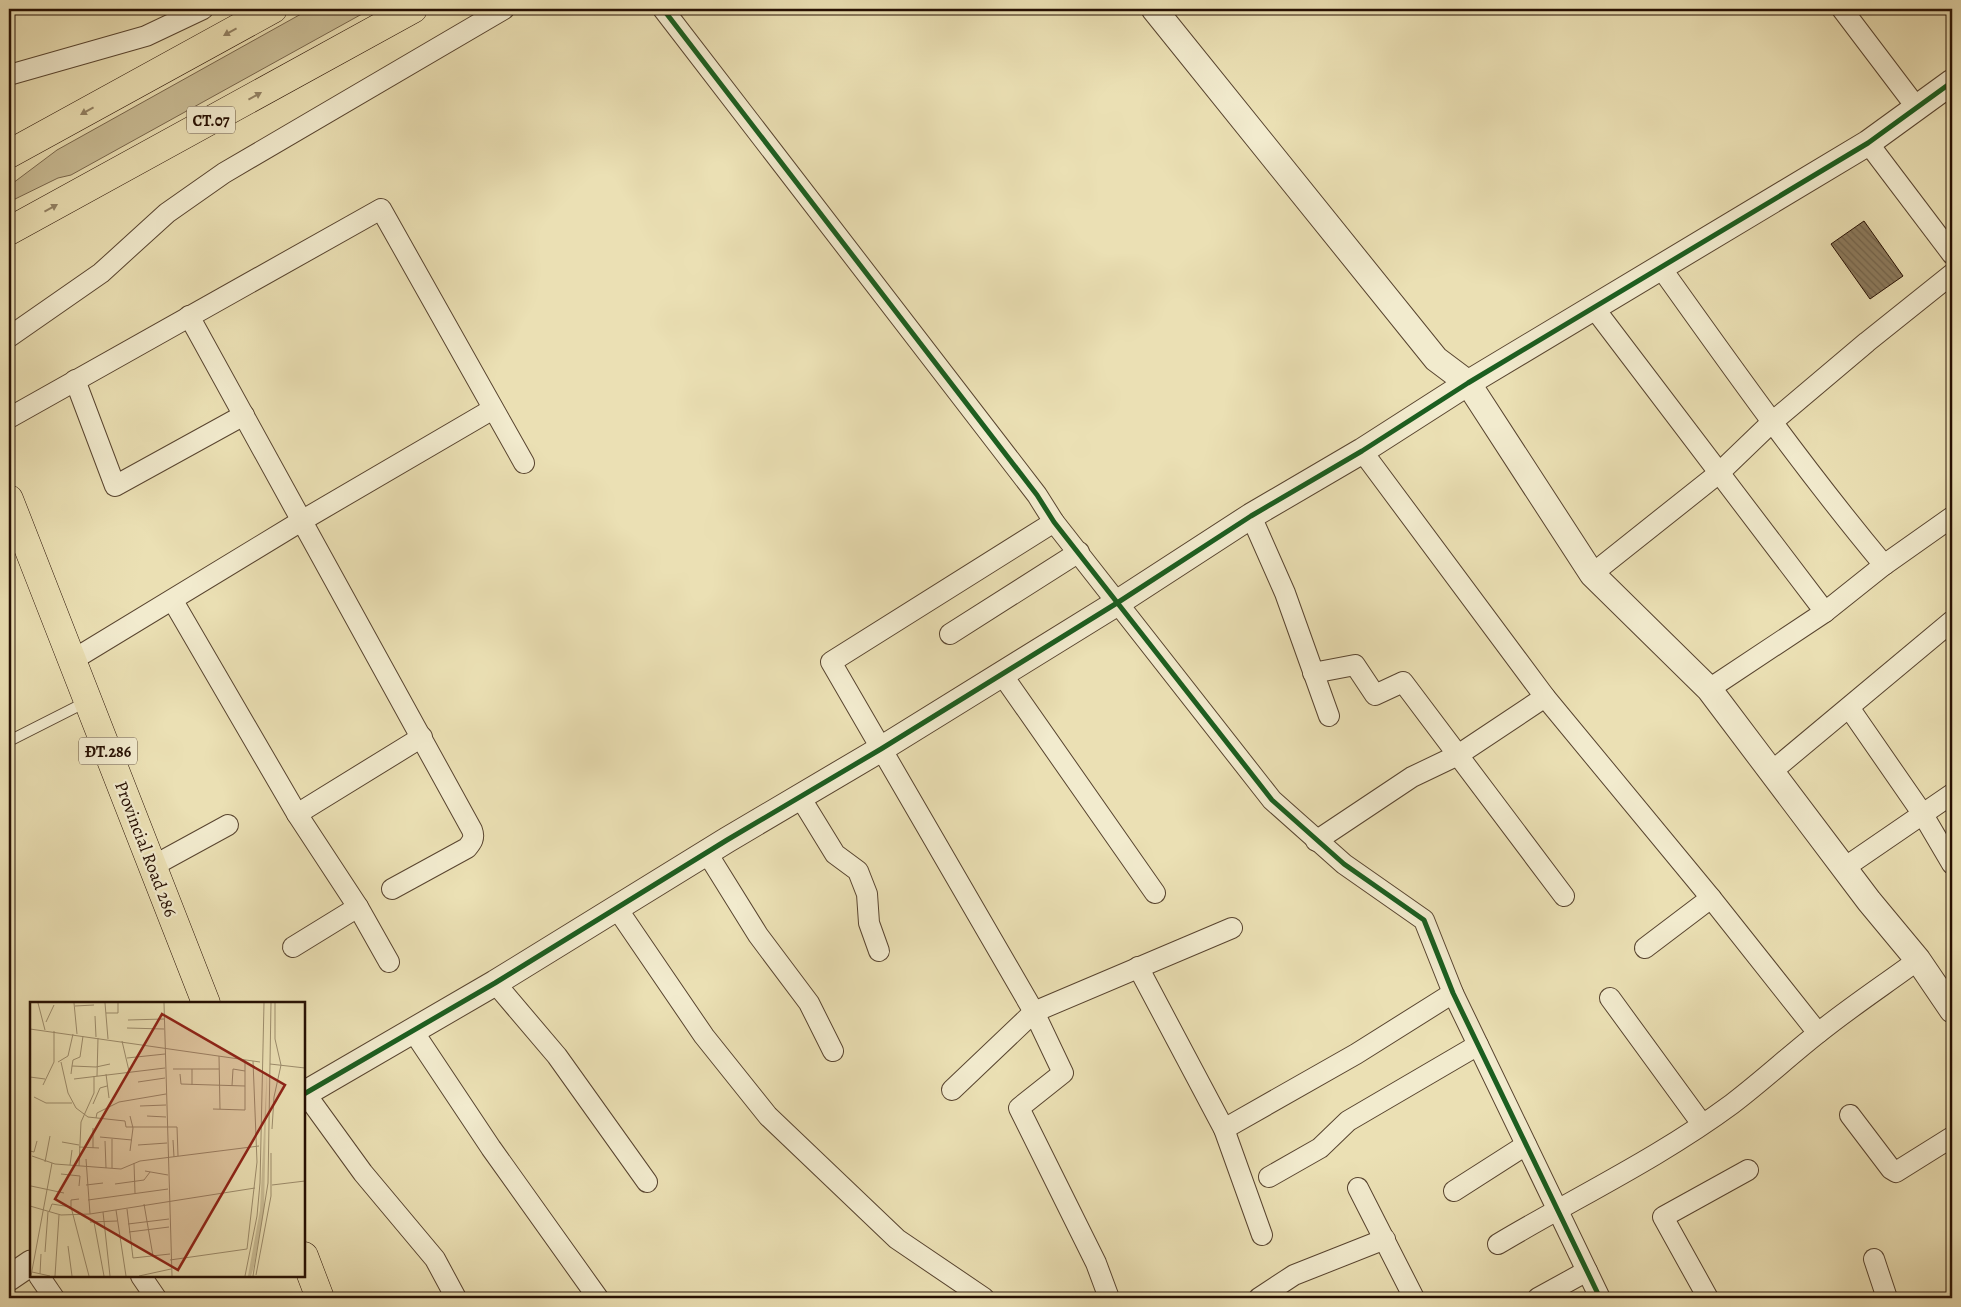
<svg xmlns="http://www.w3.org/2000/svg" width="1961" height="1307" font-family="Alegreya,serif">
	<defs>
		<pattern id="building-back-hatch" width="6" height="6" patternUnits="userSpaceOnUse" patternTransform="scale(1.25)"><rect width="6" height="6" fill="#8d7c5f"/><path d="M-1 5l2 2M0 0l6 6M5-1l2 2" fill="none" stroke="#73644c"/></pattern>
	</defs>
	<rect width="100%" height="100%" fill="#ebe0b4"/>
	<filter id="stains"><feTurbulence type="fractalNoise" baseFrequency=".004" numOctaves="4"/><feColorMatrix values="0 0 0 0 .2 0 0 0 0 .09 0 0 0 0 .02 0 0 0 .5 -.17"/></filter>
	<radialGradient id="worn" r=".72"><stop offset=".6" stop-color="#630" stop-opacity="0"/><stop offset="1" stop-color="#630" stop-opacity=".3"/></radialGradient>
	<!-- green -->
	<polygon fill="#cabd96" stroke="#78664c" points="310,9 371,9 71,175 58,178 9,202 9,186 57,150"/>
	<!-- building -->
	<polygon fill="url(#building-back-hatch)" stroke="#271003" points="1864,221 1903,276 1870,299 1831,244"/>
	<g fill="none" stroke-linecap="round" stroke-linejoin="round">
		<defs>
			<polyline id="service" points="9,741 88,701"/>
			<g id="minor">
				<polyline points="663,9 1037,495 1054,522 1272,800 1344,864 1424,920 1453,993 1600,1298"/>
				<polyline points="1842,9 1917,108"/>
				<polyline points="9,75 146,36 203,9"/>
				<polyline points="1868,143 1952,254"/>
				<path d="M1661,268C1733,369 1804,469 1884,565"/>
				<polyline points="1594,308 1825,612"/>
				<path d="M189,316L472,830C475,838 472,842 467,848L392,889"/>
				<polyline points="9,337 101,273 167,213 224,173 504,9"/>
				<polyline points="75,380 115,486 244,415"/>
				<polyline points="9,418 381,209 524,463"/>
				<polyline points="1362,451 1545,697 1711,898 1818,1033"/>
				<polyline points="1251,516 1285,593 1329,716"/>
				<polyline points="1054,522 831,662 1034,1012 1063,1073 1019,1108 1096,1263 1109,1298"/>
				<polyline points="1592,574 1719,473 1771,423 1867,342 1952,274"/>
				<polyline points="173,601 297,814 358,907 389,962"/>
				<polyline points="950,634 1079,552"/>
				<polyline points="71,661 303,520 493,409"/>
				<polyline points="1001,673 1155,893"/>
				<polyline points="1313,673 1355,665 1375,695 1403,682 1564,896"/>
				<polyline points="1709,689 1825,612 1884,565 1952,517"/>
				<polyline points="1850,709 1922,813 1952,864"/>
				<polyline points="1771,772 1952,621"/>
				<polyline points="800,797 835,854 858,871 867,894 869,923 879,951"/>
				<polyline points="297,814 422,737"/>
				<polyline points="1316,841 1412,777 1458,755 1545,697"/>
				<polyline points="707,853 758,935 809,1003 833,1051"/>
				<polyline points="153,866 228,825"/>
				<polyline points="1844,868 1952,794"/>
				<polyline points="618,910 704,1036 768,1116 897,1239 984,1298"/>
				<polyline points="293,947 358,907"/>
				<polyline points="1645,948 1711,898"/>
				<polyline points="1138,967 1224,1129 1262,1235"/>
				<polyline points="495,983 557,1056 647,1182"/>
				<polyline points="1610,998 1702,1124"/>
				<polyline points="413,1031 491,1148 598,1298"/>
				<polyline points="952,1090 1034,1012 1232,928"/>
				<polyline points="305,1093 363,1173 435,1259 456,1298"/>
				<polyline points="1850,1115 1891,1169 1896,1172 1952,1137"/>
				<polyline points="1224,1129 1356,1054 1453,993"/>
				<polyline points="1269,1177 1320,1148 1348,1121 1478,1045"/>
				<polyline points="1358,1188 1414,1298"/>
				<polyline points="1454,1191 1526,1145"/>
				<path d="M1498,1244C1575,1198 1659,1158 1732,1104C1761,1082 1788,1057 1817,1034C1849,1008 1884,985 1918,960"/>
				<polyline points="1874,1259 1887,1298"/>
				<polyline points="39,1276 54,1298"/>
				<polyline points="141,1276 156,1298"/>
				<polyline points="1259,1298 1294,1275 1385,1239"/>
				<polyline points="1538,1298 1587,1271"/>
				<polyline points="1708,1298 1663,1217 1748,1170"/>
			</g>
			<g id="tertiary">
				<polyline points="1154,9 1436,359 1468,383 1592,574 1709,689 1869,901 1918,960 1952,1010"/>
				<polyline points="304,1094 495,983 727,840 881,749 1117,603 1251,516 1362,451 1468,383 1868,143 1952,82"/>
				<polyline points="9,1278 31,1263"/>
			</g>
			<g id="primary">
				<polyline points="9,499 206,1003"/>
				<polyline points="304,1256 320,1298"/>
			</g>
			<g id="motorway">
				<polyline points="9,154 273,9"/>
				<polyline points="9,231 413,9"/>
			</g>
		</defs>
		<!-- service casing -->
		<use href="#service" stroke="#58442f" stroke-width="12"/>
		<!-- minor casing -->
		<use href="#minor" stroke="#58442f" stroke-width="22"/>
		<!-- tertiary casing -->
		<use href="#tertiary" stroke="#58442f" stroke-width="27"/>
		<!-- primary casing -->
		<use href="#primary" stroke="#271003" stroke-width="29"/>
		<!-- motorway casing -->
		<use href="#motorway" stroke="#271003" stroke-width="29"/>
		<!-- service -->
		<use href="#service" stroke="#f2ebce" stroke-width="10"/>
		<!-- minor -->
		<use href="#minor" stroke="#f2ebce" stroke-width="20"/>
		<!-- tertiary -->
		<use href="#tertiary" stroke="#f2ebce" stroke-width="25"/>
		<!-- primary -->
		<use href="#primary" stroke="#ebe0b4" stroke-width="28"/>
		<!-- motorway -->
		<use href="#motorway" stroke="#ebe0b4" stroke-width="28"/>
		<defs>
			<g id="cycleway">
				<polyline points="663,9 1037,495 1054,522 1272,800 1344,864 1424,920 1453,993 1600,1298"/>
				<polyline points="304,1094 495,983 727,840 881,749 1117,603 1251,516 1362,451 1468,383 1868,143 1952,82"/>
			</g>
		</defs>
		<!-- cycleway casing -->
		<use href="#cycleway" stroke="#f2ebce" stroke-width="8"/>
		<!-- cycleway -->
		<use href="#cycleway" stroke="#1b5e20" stroke-width="5"/>
	</g>
	<!-- one-way arrows -->
	<defs><path id="oneway-solid" d="M-6-.8H1V-3.2L6.5 0L1 3.2V.8H-6Z" transform="scale(1.25)"/></defs>
	<g fill="#938264">
		<use href="#oneway-solid" transform="translate(230 32) rotate(151)"/>
		<use href="#oneway-solid" transform="translate(255 96) rotate(-29)"/>
		<use href="#oneway-solid" transform="translate(87 111) rotate(151)"/>
		<use href="#oneway-solid" transform="translate(51 208) rotate(-29)"/>
	</g>
	<g text-anchor="middle" stroke-width="4.5" stroke-linejoin="round" paint-order="stroke">
		<!-- shield labels -->
		<g fill="#f2ebce" stroke="#645240" stroke-width="1">
			<rect x="187" y="106.5" width="48" height="27" rx="4"/>
			<rect x="79" y="737.5" width="58" height="27" rx="4"/>
		</g>
		<g font-size="16" font-weight="bold" fill="#271003">
			<text x="211" y="126">CT.07</text>
			<text x="108" y="757">ĐT.286</text>
		</g>
		<!-- street labels -->
		<g font-size="18" fill="#271003" stroke="#f2ebce">
			<text transform="translate(146 849) rotate(69)" y="6">Provincial Road 286</text>
		</g>
	</g>
	<!-- overview -->
	<g transform="translate(30 1002)">
		<rect width="275" height="275" fill="#ebe0b4"/>
		<path d="M237,66L234,208L224,264L221,274H218L230,208Z" fill="#cabd96"/>
		<path fill="none" stroke="#9d8d6d" stroke-width="1" d="M8,1L15,28M44,1L47,32M75,1L78,37M134,1L142,274M45,4L64,3M76,11H88V1M65,14L66,35M98,18L134,17M16,20L24,3M97,26L134,27M0,27L230,60M92,39L99,69M189,54L190,107M97,56L135,52M28,60L38,54L43,32M31,60L38,91L46,106L58,115L95,119L96,125H147L148,154M240,62L275,66M42,64L43,58L50,55L53,34M143,67H189M162,67V83M41,72L42,64L66,65L80,62M76,72L79,96M150,72L151,82L215,84M67,74L68,36M0,75L15,77M44,77L135,66M108,80L135,76M13,83L24,60V29M202,84L203,67L215,69M4,95L16,101H42M63,102L70,86L77,84M110,104L136,103M183,107L215,108V58M100,114L103,126L100,149M117,114L136,115M66,116L67,111L89,100L136,92M242,127L244,95L251,63L245,37V1M70,135L102,138M82,137V166M143,138L144,155M75,139L76,166M32,140L49,143M108,143L137,141M49,145L69,146M63,146V126M0,149L4,150L7,139M2,154L25,162L91,167L110,159L229,144M56,157L60,212M15,160L20,134M104,161L105,191M40,163L42,148M49,164L51,120L64,91V74M115,169L138,173M31,172L50,174L49,184M85,182L114,178L120,170M56,183L73,181M242,183L275,179M1,184L34,191M49,197L41,198V205L59,274M58,198L138,187M114,202L123,254M0,204L31,213L60,212L225,186M97,207L103,256L140,252M86,208L96,274M19,210L22,202L41,205M73,210L80,274M60,220L87,219M64,220L74,274M98,222L139,217M99,230L139,225M38,244L42,274M15,250L18,210M140,258L217,247L227,160L223,59M2,270L20,274M10,272L11,252M226,273L241,194V151M1,274L22,161M25,274L29,213M109,274L141,267M215,274L227,214L230,181L234,1M223,274L238,181L241,1"/>
		<path fill="#8f2418" fill-opacity="0.15" stroke="#8f2418" stroke-width="2.5" d="M132,12L255,83L148,268L25,197Z"/>
		<rect width="275" height="275" fill="none" stroke="#271003" stroke-width="2.5"/>
	</g>
	<!-- margin -->
	<rect width="1961" height="1307" fill="none" stroke="#ebe0b4" stroke-width="30"/>
	<rect x="10" y="10" width="1941" height="1287" fill="none" stroke="#271003" stroke-width="2.5"/>
	<rect x="15" y="15" width="1931" height="1277" fill="none" stroke="#271003"/>
	<rect width="100%" height="100%" filter="url(#stains)"/>
	<rect width="100%" height="100%" fill="url(#worn)"/>
</svg>
